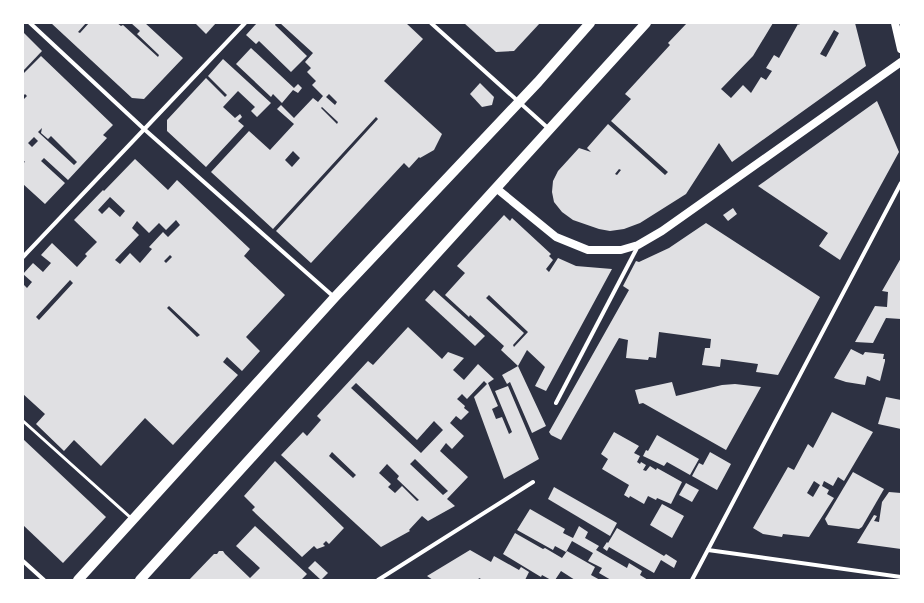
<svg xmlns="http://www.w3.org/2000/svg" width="924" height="603" font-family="Mulish,sans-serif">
	<rect width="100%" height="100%" fill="#2d3142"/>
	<!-- building -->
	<g fill="#e0e0e3" fill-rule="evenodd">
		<polygon points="51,23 86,23 78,32 80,33 89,23 117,23 121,26 123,25 158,57 159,55 137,34 140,31 131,23 145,23 183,58 144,99 132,98"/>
		<polygon points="195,23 216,23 206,34"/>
		<polygon points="257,23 276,23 275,25 307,56 291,72 259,41 256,44 246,35"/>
		<path d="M280,23H406L423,39L384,81L442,134L434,150L420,158L419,157L409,168L404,163L311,263L276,231L378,119L376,117L273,229L211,172L249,131L270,150L294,124L277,109L281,105L294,118L313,98L318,102L323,96L312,85L316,81L307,72L311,68L305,62L313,53ZM329,94L337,102L335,105L326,97ZM322,107L338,122L337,124L321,108ZM293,151L300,158L292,167L285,160Z"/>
		<polygon points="464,23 540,23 514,51 496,52"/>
		<path d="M687,23H773L753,56L721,89L731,98L743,85L751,93L761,77L766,80L772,71L766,68L774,55L779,58L798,24L799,25L800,23H855L866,66L732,162L719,143L686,194L640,223L624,229L610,231L599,229L573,220L562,212L554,202L552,192L553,181L558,171L579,148L591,152L587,148L608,124L665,175L668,172L611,121L631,99L625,94L670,45L668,43ZM834,30L839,33L826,57L820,54ZM619,169L621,170L617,175L615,174Z"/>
		<polygon points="23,32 42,51 23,71"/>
		<polygon points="251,48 294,88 298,84 302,88 298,93 293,90 282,103 273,94 271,97 236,64"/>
		<path d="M41,56L113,125L103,135L107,138L68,180L44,158L41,161L65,183L45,204L23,184V163L25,162L23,160V100L27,96L25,94L23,96V74ZM42,128L41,133L48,139L51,136L77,162L74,165L38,132ZM34,137L38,141L32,147L28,143Z"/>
		<polygon points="223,59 271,103 257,117 251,111 255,107 238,91 223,107 235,118 240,114 242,117 238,121 244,126 206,167 167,131 167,120 206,78 225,97 227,95 208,76"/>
		<polygon points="480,83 494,97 492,105 482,107 470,94"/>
		<polygon points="877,101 899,152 840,260 819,246 828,233 758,186"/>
		<path d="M135,159L168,190L177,180L250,249L244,256L285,295L246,337L260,351L242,371L227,357L223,362L238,375L173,445L145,418L101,466L74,440L64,451L36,424L45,414L23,394V284L27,288L32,282L23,274L33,263L43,272L51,263L41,255L52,243L77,267L87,256L85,254L97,242L74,220L103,190L104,191ZM110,197L125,211L120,217L109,207L102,214L98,210ZM176,220L180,225L168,237L163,232L149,247L152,249L140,263L130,253L120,264L115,260L139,235L132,228L137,221L149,233L159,223L166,230ZM170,255L172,257L166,263L164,261ZM70,280L73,283L39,320L36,317ZM169,306L200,335L197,337L167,308Z"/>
		<polygon points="733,208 737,214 728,221 723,215"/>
		<path d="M504,215L510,221L512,218L551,254L549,256L553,260L546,269L549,272L558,258L576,266L612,269L546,391L535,386L545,367L527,350L518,366L546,426L532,433L510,382L507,384L502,375L518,366L501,350L504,346L470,315L469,317L445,295L465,273L457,266ZM489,295L528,332L514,347L513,345L524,333L486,298Z"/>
		<polygon points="706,223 820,297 778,375 756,372 758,364 721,359 720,367 702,365 705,348 710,348 711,339 659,332 656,358 649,357 648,360 626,358 628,340 619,338 561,440 551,435 549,432 629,290 623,286 636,261 639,262 669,248"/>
		<polygon points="901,258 901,319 886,318 873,343 855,342 875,306 887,307 888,292 882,291"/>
		<polygon points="434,290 485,336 475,346 425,300"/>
		<path d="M408,327L442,359L448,352L464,358L453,370L464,380L478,364L494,379L488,383L498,406L492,409L496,419L502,417L509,434L512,432L495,391L508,386L539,459L504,479L474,397L487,384L484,381L467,399L462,394L457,399L465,406L464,408L469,412L461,420L456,416L450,423L464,436L452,449L446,443L440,451L468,477L447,499L455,506L428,521L422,516L409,530L410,531L381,547L281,455L303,432L307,436L321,420L317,416L368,361L373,365L374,364ZM356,383L417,440L434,421L443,430L421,453L351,388ZM332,452L356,475L353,478L329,456ZM415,459L448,491L443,495L410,464ZM387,464L399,476L397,479L419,500L417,501L402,486L395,493L388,487L391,484L379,473Z"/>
		<polygon points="851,349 863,355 865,352 884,354 883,359 885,359 885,361 880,381 867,376 865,385 846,382 834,378"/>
		<polygon points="672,382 676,396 722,385 735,384 761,387 726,450 643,403 639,404 635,390"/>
		<polygon points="886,397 901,400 901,429 878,424"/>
		<path d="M832,412L873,432L844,481L838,477L833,486L824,481L822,486L829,490L827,494L834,498L809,537L783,534L782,537L763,534L753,528L788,467L794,470L808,444L813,448ZM814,481L820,485L813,497L807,493Z"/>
		<polygon points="614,432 639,446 634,453 640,456 637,462 640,464 641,462 646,465 643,470 646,471 650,466 656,470 657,468 682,482 671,504 657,498 656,500 648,496 644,504 630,496 629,498 624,495 629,485 602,469 608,459 601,454"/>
		<polygon points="657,435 699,459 690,475 667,462 664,466 643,456 646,450 648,451"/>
		<polygon points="23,439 106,517 63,563 23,525"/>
		<polygon points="710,452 731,464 717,490 692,476 699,463 703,465"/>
		<polygon points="275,461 344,528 329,544 326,541 323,544 325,546 317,549 314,546 302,557 252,510 255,507 244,496"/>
		<polygon points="853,472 884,489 862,527 859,529 828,525 825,519"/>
		<polygon points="686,483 699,490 692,502 679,495"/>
		<polygon points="554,487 617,523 610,536 548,499"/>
		<polygon points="889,492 901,493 901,549 857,543 874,515 877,516 874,521 879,522 882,502"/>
		<polygon points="662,504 684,516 672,538 650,525"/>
		<polygon points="530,509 565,529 563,533 573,538 579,526 588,532 585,538 599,546 596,550 627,568 629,563 642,571 640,575 648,580 611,580 599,573 602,568 588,561 593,553 572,541 566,552 555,546 553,550 517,530"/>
		<polygon points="255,526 307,574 301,580 189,580 214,554 217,554 219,551 223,551 225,554 250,578 260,568 236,546"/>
		<polygon points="617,528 664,556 666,554 677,561 674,568 661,560 654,573 609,547 607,551 603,548 607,542 608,543"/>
		<polygon points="515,533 543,549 545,548 562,558 567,551 595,567 591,575 600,580 575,580 561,571 555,580 551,580 542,575 541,577 503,554"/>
		<polygon points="470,550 491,562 494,556 519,570 521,567 529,572 525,580 483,580 479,578 478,580 433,580 427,576"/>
		<polygon points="315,561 328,573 321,580 308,568"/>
	</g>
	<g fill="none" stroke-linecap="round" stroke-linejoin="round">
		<!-- service -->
		<polyline stroke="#fff" stroke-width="3" points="23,421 131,518"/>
		<!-- minor -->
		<g stroke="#fff" stroke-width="4">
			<polyline points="30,23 144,129 334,297"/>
			<polyline points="431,23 549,129"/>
			<polyline points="23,257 245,23"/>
			<polyline points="556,403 638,246"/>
			<polyline points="708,550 901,577"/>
			<polyline points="23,561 44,580"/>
			<polyline points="378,580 533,482"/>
			<polyline points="692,580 901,183"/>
		</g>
		<!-- secondary -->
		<g stroke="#fff" stroke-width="8">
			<polyline points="895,23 901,49"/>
			<polyline points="496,188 556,237 588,250 621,250 638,245 662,231 901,62"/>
		</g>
		<!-- primary -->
		<g stroke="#fff" stroke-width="10">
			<polyline points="78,580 335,297 538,82 590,23"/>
			<polyline points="140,580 646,23"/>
		</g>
	</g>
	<!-- border -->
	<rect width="924" height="603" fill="none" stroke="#ffffff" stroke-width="48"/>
</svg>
